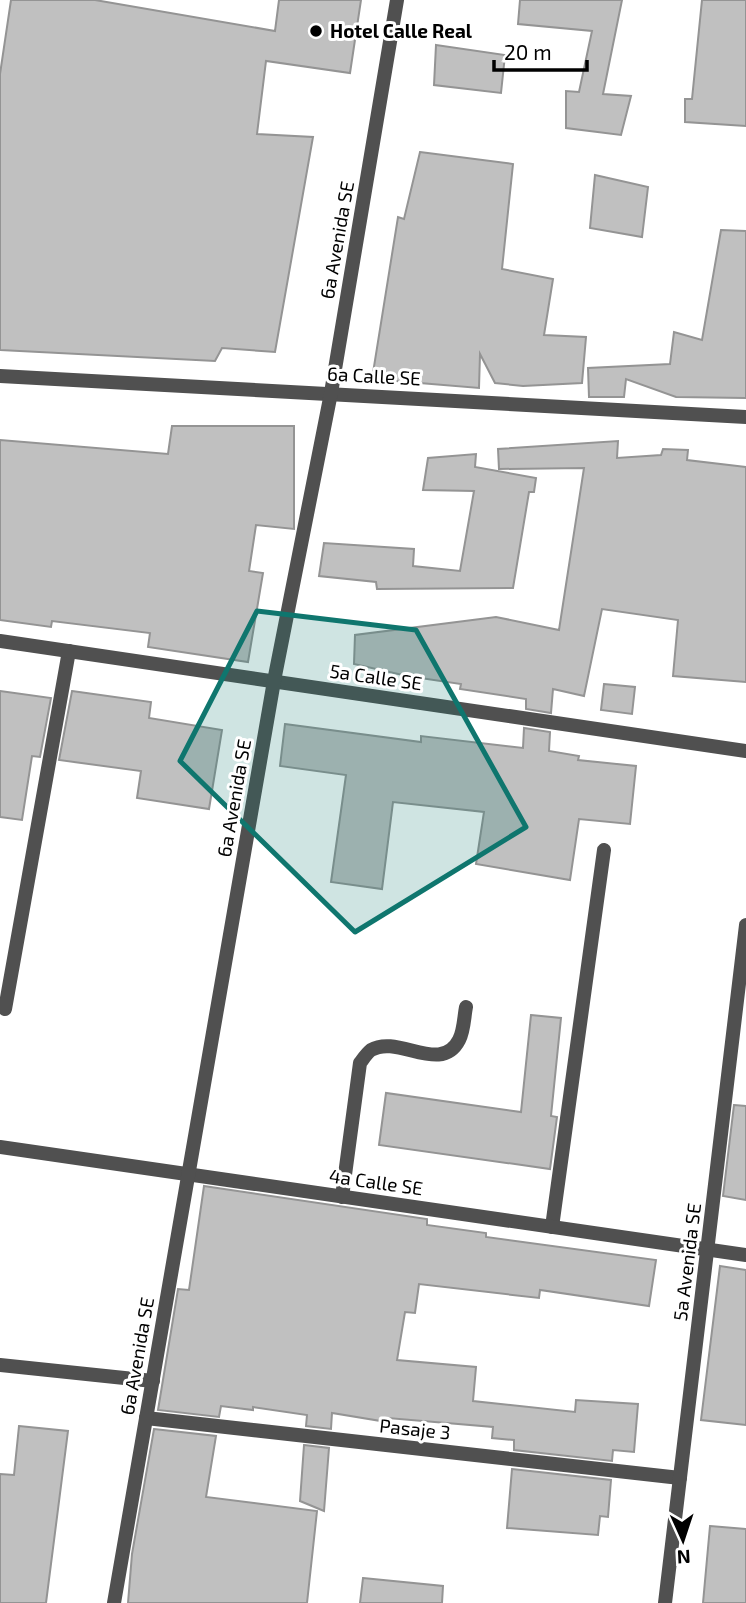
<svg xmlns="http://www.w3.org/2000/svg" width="746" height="1603" font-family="'Exo 2',sans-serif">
	<rect width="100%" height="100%" fill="#fff"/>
	<!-- building -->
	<g fill="#c0c0c0" stroke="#949494" stroke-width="2">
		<polygon points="11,0 95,0 275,31 279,0 361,0 350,73 266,61 257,134 313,137 275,352 222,348 215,361 0,350 0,74"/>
		<polygon points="520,0 622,0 603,94 631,96 621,135 566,128 566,91 579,92 592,31 518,24"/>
		<polygon points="702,0 746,0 746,126 685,122 685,99 692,99"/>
		<polygon points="436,45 505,55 501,93 434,85"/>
		<polygon points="420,152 513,164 502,269 553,279 544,335 586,337 582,383 523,386 495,383 480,354 479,388 372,379 398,217 404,219"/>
		<polygon points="595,175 648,187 642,237 590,228"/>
		<polygon points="721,230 746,231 746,398 676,397 626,379 624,397 589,397 588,368 670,364 674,332 702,340"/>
		<polygon points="172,426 294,426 294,529 256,525 249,571 263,573 248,662 148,647 150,633 52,621 51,627 0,620 0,440 168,454"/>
		<polygon points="618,441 617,458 661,455 663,449 688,450 687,460 746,467 746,682 673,676 678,620 602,609 584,696 553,689 551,713 526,709 526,699 460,689 461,684 407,676 354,664 355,635 496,617 559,630 584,468 499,469 498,449"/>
		<polygon points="476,454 475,467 536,478 534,492 529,492 513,588 377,589 376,582 319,576 324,543 414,549 413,566 460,571 474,491 423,490 428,458"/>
		<polygon points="604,684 635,687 632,714 601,710"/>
		<polygon points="0,691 51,698 40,757 32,756 22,820 0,817"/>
		<polygon points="72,691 151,702 149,718 222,730 209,809 137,798 141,771 59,760"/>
		<polygon points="285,724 421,742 421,736 523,748 524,728 550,732 549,751 579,756 578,760 636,766 630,824 579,819 570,880 476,864 484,812 393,802 382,889 331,882 346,775 280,766"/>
		<polygon points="531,1015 561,1018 551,1116 557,1117 550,1169 379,1145 386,1093 521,1112"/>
		<polygon points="734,1105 746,1106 746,1200 723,1196"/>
		<polygon points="204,1186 427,1219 427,1225 486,1233 486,1237 656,1260 649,1306 540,1290 539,1298 419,1284 415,1313 405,1312 397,1360 476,1367 473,1401 575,1412 576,1400 638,1404 634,1452 613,1450 612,1461 514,1450 514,1440 492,1438 493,1427 388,1418 387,1422 332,1413 331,1429 306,1426 307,1415 253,1407 253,1410 221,1406 219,1417 158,1410 178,1289 189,1290"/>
		<polygon points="720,1266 746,1270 746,1425 701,1420"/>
		<polygon points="19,1426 68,1431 46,1603 0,1603 0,1474 14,1475"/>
		<polygon points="154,1429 216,1436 206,1497 317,1511 307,1603 128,1603 132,1554"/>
		<polygon points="304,1445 329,1448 324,1511 300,1501"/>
		<polygon points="512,1469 611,1480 608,1517 600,1516 598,1535 507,1528"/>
		<polygon points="710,1526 746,1529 746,1603 703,1603"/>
		<polygon points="363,1578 443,1586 442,1603 360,1603"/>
	</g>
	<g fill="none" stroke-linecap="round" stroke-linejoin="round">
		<!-- service -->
		<g stroke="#505050" stroke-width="14">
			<polyline points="5,1009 69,651"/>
			<path d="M342,1197L360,1063C363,1059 367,1053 371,1050C398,1034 441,1075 459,1040C464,1031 464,1017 466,1007"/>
			<polyline points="552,1227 604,850"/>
			<polyline points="0,1365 153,1381"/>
			<polyline points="146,1418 680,1478"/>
		</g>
		<!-- minor -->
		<g stroke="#505050" stroke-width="14">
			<polyline points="0,376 746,417"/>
			<polyline points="0,641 746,751"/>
			<polyline points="0,1147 746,1255"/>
			<polyline points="114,1603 274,681 331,393 397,0"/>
			<polyline points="665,1603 746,925"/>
		</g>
	</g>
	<!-- marked area -->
	<path fill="#0f766e" fill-opacity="0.2" stroke="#0f766e" stroke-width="5" stroke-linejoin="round" d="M257,611L416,630L526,827L355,932L180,761Z"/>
	<!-- markers -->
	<circle fill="#000" stroke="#fff" stroke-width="2.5" cx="316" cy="31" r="7"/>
	<g text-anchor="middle" stroke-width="6" stroke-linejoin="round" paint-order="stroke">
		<!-- poi labels -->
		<g font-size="19" font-weight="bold" fill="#000" stroke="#fff" text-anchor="start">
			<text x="330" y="38">Hotel Calle Real</text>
		</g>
		<!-- street labels -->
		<g font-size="19" fill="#000" stroke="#fff">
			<text transform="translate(337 240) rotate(-80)" y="7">6a Avenida SE</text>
			<text transform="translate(374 376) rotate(3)" y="7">6a Calle SE</text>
			<text transform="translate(376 677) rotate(8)" y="7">5a Calle SE</text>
			<text transform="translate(234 798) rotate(-80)" y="7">6a Avenida SE</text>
			<text transform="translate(376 1182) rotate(8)" y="7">4a Calle SE</text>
			<text transform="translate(687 1262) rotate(-83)" y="7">5a Avenida SE</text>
			<text transform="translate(137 1356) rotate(-80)" y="7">6a Avenida SE</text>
			<text transform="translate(415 1429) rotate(6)" y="7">Pasaje 3</text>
		</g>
	</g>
	<!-- north arrow -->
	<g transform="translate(683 1540) rotate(177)" stroke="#ffffff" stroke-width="5" paint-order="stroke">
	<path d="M0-5L12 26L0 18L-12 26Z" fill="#000000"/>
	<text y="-10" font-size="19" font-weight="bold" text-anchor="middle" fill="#000000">N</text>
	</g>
	<!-- scale -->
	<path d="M494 60v10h93v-10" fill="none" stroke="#000000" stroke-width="3.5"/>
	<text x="504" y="60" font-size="21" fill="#000000" stroke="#ffffff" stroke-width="5" paint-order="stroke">20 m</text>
</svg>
